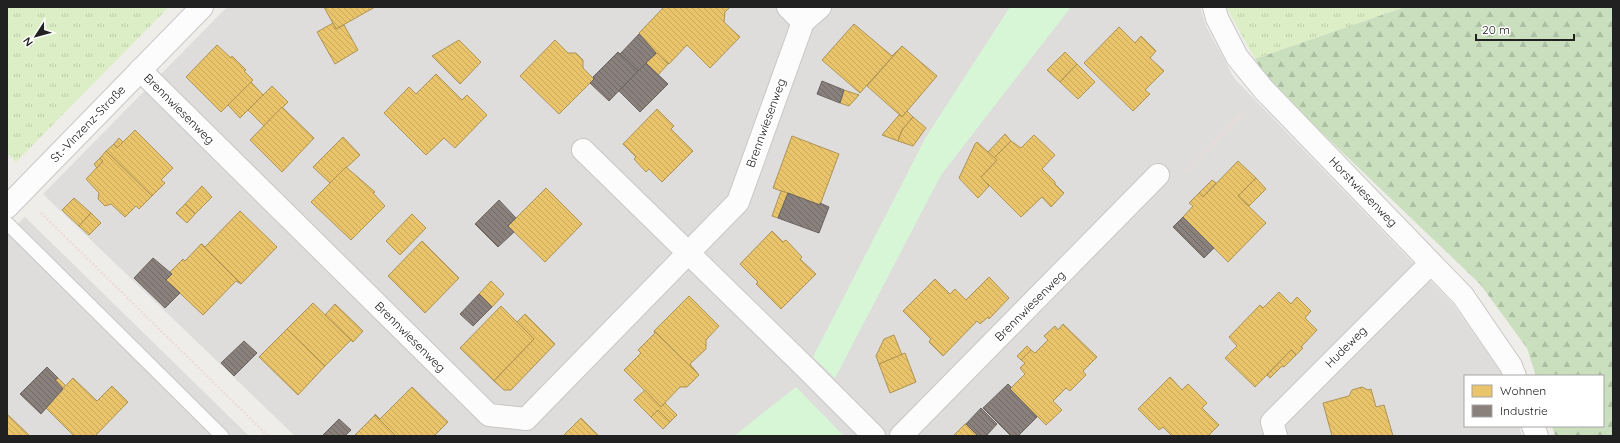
<svg xmlns="http://www.w3.org/2000/svg" width="1620" height="443" font-family="Quicksand,sans-serif">
	<defs>
		<pattern id="grass-tufts" width="24" height="20" patternUnits="userSpaceOnUse"><rect width="24" height="20" fill="#dceec6"/><path d="M3 7l-1-3M5 7V3M7 7l1-3M15 17l-1-3M17 17v-4M19 17l1-3" fill="none" stroke="#bcccaa"/></pattern>
		<pattern id="forest-firs" width="22" height="20" patternUnits="userSpaceOnUse"><rect width="22" height="20" fill="#cadfbd"/><path d="M5 1l3.5 6h-7zM16 11l3.5 6h-7z" fill="#adbfa2"/></pattern>
		<pattern id="homes-back-hatch" width="6" height="6" patternUnits="userSpaceOnUse"><rect width="6" height="6" fill="#e9c46a"/><path d="M-1 5l2 2M0 0l6 6M5-1l2 2" fill="none" stroke="#c8a85c"/></pattern>
		<pattern id="industry-back-hatch" width="6" height="6" patternUnits="userSpaceOnUse"><rect width="6" height="6" fill="#8a817c"/><path d="M-1 5l2 2M0 0l6 6M5-1l2 2" fill="none" stroke="#706965"/></pattern>
	</defs>
	<rect width="100%" height="100%" fill="#efedea"/>
	<!-- residential -->
	<g fill="#dedddb">
		<polygon points="227,7 1200,7 1206,26 1234,78 1453,304 1500,371 1502,376 1465,376 1465,426 1519,426 1522,436 295,436 43,194"/>
		<polygon points="25,217 249,436 7,436 7,234"/>
	</g>
	<!-- grass -->
	<g fill="url(#grass-tufts)">
		<polygon points="7,7 169,7 16,162 7,153"/>
		<polygon points="1226,7 1405,7 1255,59"/>
	</g>
	<!-- forest -->
	<polygon fill="url(#forest-firs)" points="1405,7 1613,7 1613,436 1555,436 1552,426 1603,426 1603,376 1536,376 1527,348 1480,284 1271,84 1255,59"/>
	<!-- park -->
	<g fill="#d6f6d6">
		<polygon points="1010,7 1071,7 941,175 835,378 813,357 926,137"/>
		<polygon points="796,387 844,436 734,436"/>
	</g>
	<!-- homes -->
	<g fill="url(#homes-back-hatch)" stroke="#ad9354">
		<polygon points="324,7 375,7 336,29"/>
		<polygon points="664,7 730,7 725,12 724,22 740,37 710,68 687,45 669,64 656,53 639,33"/>
		<polygon points="333,23 336,29 344,25 358,50 335,64 317,32"/>
		<polygon points="854,24 892,56 902,46 860,93 822,60"/>
		<polygon points="1119,27 1135,43 1141,36 1156,51 1150,58 1164,71 1145,90 1150,94 1133,111 1084,63"/>
		<polygon points="459,40 481,62 460,84 432,56"/>
		<polygon points="555,40 568,53 576,53 583,60 583,68 594,79 559,114 520,76"/>
		<polygon points="217,45 231,58 232,56 246,70 244,71 253,80 221,112 186,77"/>
		<polygon points="902,46 937,76 902,117 867,86"/>
		<polygon points="1065,52 1077,64 1060,82 1047,70"/>
		<polygon points="657,53 668,64 658,75 646,63"/>
		<polygon points="1077,64 1095,82 1078,99 1060,82"/>
		<polygon points="436,74 462,100 467,95 487,115 455,148 444,138 426,155 384,113 409,87 416,94"/>
		<polygon points="251,82 263,95 240,118 228,105"/>
		<polygon points="272,86 288,102 264,126 248,110"/>
		<polygon points="844,90 859,95 849,106 840,103"/>
		<polygon points="282,107 314,138 282,172 250,140"/>
		<polygon points="657,109 674,126 671,129 693,151 662,182 649,169 646,172 634,159 636,157 623,144"/>
		<polygon points="907,111 913,117 902,130 898,141 882,135 899,115 902,117"/>
		<polygon points="913,117 926,128 913,146 898,141 902,130"/>
		<polygon points="135,130 173,168 161,180 165,183 152,196 106,151 114,144 117,148"/>
		<polygon points="1005,134 1011,141 994,158 988,152"/>
		<polygon points="1034,135 1055,155 1042,169 1055,182 1055,184 1064,193 1051,207 1042,197 1021,217 981,177 997,160 994,158 1011,141 1021,148"/>
		<polygon points="792,136 839,154 820,205 773,188"/>
		<polygon points="343,137 360,155 330,183 313,167"/>
		<polygon points="119,138 123,142 117,148 114,144"/>
		<polygon points="977,142 997,160 981,177 989,186 978,198 959,178 975,144"/>
		<polygon points="106,151 152,196 139,209 136,206 125,217 111,204 105,206 98,199 99,193 86,179 103,161 100,158"/>
		<polygon points="100,158 103,161 97,168 94,164"/>
		<polygon points="1238,161 1256,178 1238,196 1266,223 1228,262 1183,217 1193,206 1189,203 1199,193 1203,197"/>
		<polygon points="346,167 375,192 373,193 385,206 351,240 311,202"/>
		<polygon points="1256,178 1266,189 1249,206 1238,196"/>
		<polygon points="1212,180 1216,183 1203,197 1199,193"/>
		<polygon points="202,186 212,197 195,214 185,204"/>
		<polygon points="546,188 582,224 545,262 508,226"/>
		<polygon points="781,191 788,193 778,218 772,216"/>
		<polygon points="74,198 91,213 79,226 62,210"/>
		<polygon points="185,204 195,214 187,223 176,213"/>
		<polygon points="240,211 277,247 241,284 201,244 202,244 205,247"/>
		<polygon points="91,213 101,223 89,235 79,226"/>
		<polygon points="412,214 426,228 400,255 386,241"/>
		<polygon points="772,231 783,242 786,240 802,257 800,259 816,274 781,309 756,284 758,282 740,264"/>
		<polygon points="422,241 459,278 425,313 388,276"/>
		<polygon points="201,244 241,284 236,281 203,315 166,280 172,274 170,272 183,259 185,261"/>
		<polygon points="989,277 1009,298 989,319 988,317 980,324 977,321 943,356 929,342 931,339 903,311 935,279 950,294 955,289 966,300"/>
		<polygon points="491,281 504,294 492,307 479,294"/>
		<polygon points="1279,292 1291,304 1297,297 1311,311 1305,318 1317,330 1301,347 1303,348 1296,355 1291,350 1255,387 1225,358 1237,346 1229,337 1260,305 1263,308"/>
		<polygon points="689,296 719,326 706,340 706,349 690,364 699,375 654,331"/>
		<polygon points="313,303 351,340 325,366 287,329"/>
		<polygon points="335,304 363,331 353,342 325,315"/>
		<polygon points="501,306 534,339 494,381 460,348"/>
		<polygon points="525,314 555,344 511,390 504,390 494,381 534,339 517,322"/>
		<polygon points="1063,324 1097,357 1083,371 1086,375 1070,391 1066,388 1053,401 1062,410 1046,425 1010,389 1025,374 1020,368 1025,363 1021,360 1031,350 1035,353 1048,340 1044,336 1055,326 1058,330"/>
		<polygon points="287,329 325,366 298,395 259,357"/>
		<polygon points="654,331 699,375 687,387 680,387 661,407 624,370 641,353 638,350 655,333"/>
		<polygon points="894,335 902,355 879,364 876,356 884,339"/>
		<polygon points="1027,346 1031,350 1021,360 1017,356"/>
		<polygon points="1291,350 1296,355 1284,367 1282,366 1270,378 1267,375"/>
		<polygon points="905,353 916,382 890,393 879,364"/>
		<polygon points="1170,377 1182,390 1188,384 1207,403 1202,408 1219,425 1208,436 1172,436 1163,427 1159,430 1138,409"/>
		<polygon points="58,378 66,386 63,389 55,380"/>
		<polygon points="73,378 97,401 112,386 128,402 95,436 74,436 45,407"/>
		<polygon points="412,387 448,422 434,436 396,436 375,415 375,414 380,419"/>
		<polygon points="1362,387 1368,390 1371,389 1376,407 1384,405 1393,436 1332,436 1323,403 1349,396 1352,390"/>
		<polygon points="645,390 661,407 665,403 677,415 670,422 658,410 651,417 634,400"/>
		<polygon points="658,410 670,422 663,429 651,417"/>
		<polygon points="7,414 30,436 7,436"/>
		<polygon points="375,415 396,436 354,436"/>
		<polygon points="581,418 599,436 563,436"/>
		<polygon points="965,424 966,424 978,436 953,436"/>
	</g>
	<!-- industry -->
	<g fill="url(#industry-back-hatch)" stroke="#6a6461">
		<polygon points="639,34 656,53 638,71 620,54"/>
		<polygon points="618,52 638,71 609,101 590,83 594,79 593,77"/>
		<polygon points="646,63 668,84 640,112 619,91"/>
		<polygon points="822,81 844,90 840,103 817,94"/>
		<polygon points="788,193 820,205 820,203 829,207 819,233 778,218"/>
		<polygon points="499,200 516,218 508,226 514,232 498,247 475,224"/>
		<polygon points="1183,217 1214,248 1204,258 1173,227"/>
		<polygon points="153,258 172,274 166,280 180,293 165,308 134,278"/>
		<polygon points="479,294 492,307 473,326 460,314"/>
		<polygon points="244,341 257,353 234,376 221,363"/>
		<polygon points="47,367 58,378 55,380 63,389 41,414 20,394"/>
		<polygon points="1008,384 1011,387 1010,389 1037,417 1018,436 1011,436 983,408"/>
		<polygon points="981,408 997,424 986,436 978,436 966,424"/>
		<polygon points="339,419 351,430 345,436 322,436"/>
	</g>
	<g fill="none" stroke-linecap="round" stroke-linejoin="round">
		<defs>
			<polyline id="lane" points="7,223 222,436"/>
			<g id="street">
				<polyline points="788,7 803,22"/>
				<polyline points="1214,7 1217,18 1237,57 1264,90 1463,296 1511,366 1515,376"/>
				<polyline points="140,70 489,415 526,419 738,202 803,22 820,7"/>
				<polyline points="583,150 805,367 874,436"/>
				<polyline points="7,207 202,7"/>
				<polyline points="1533,426 1537,436"/>
				<polyline points="901,436 1158,175"/>
				<polyline points="1276,436 1272,422 1431,263"/>
			</g>
		</defs>
		<!-- lane casing -->
		<use href="#lane" stroke="#c8c7c6" stroke-width="15"/>
		<!-- street casing -->
		<use href="#street" stroke="#c8c7c6" stroke-width="24"/>
		<!-- path -->
		<g stroke="#ecdcd9" stroke-width="2.5" stroke-dasharray="2 2" stroke-linecap="butt">
			<polyline points="1186,172 1245,111"/>
			<polyline points="41,213 268,436"/>
		</g>
		<!-- lane -->
		<use href="#lane" stroke="#fdfcfc" stroke-width="13"/>
		<!-- street -->
		<use href="#street" stroke="#fdfcfc" stroke-width="22"/>
	</g>
	<g text-anchor="middle" stroke-width="4" stroke-linejoin="round" paint-order="stroke">
		<!-- street labels -->
		<g font-size="12" fill="#212121" stroke="#fff">
			<text transform="translate(179 109) rotate(45)" y="4">Brennwiesenweg</text>
			<text transform="translate(766 123) rotate(-70)" y="4">Brennwiesenweg</text>
			<text transform="translate(88 124) rotate(-46)" y="4">St.-Vinzenz-Straße</text>
			<text transform="translate(1363 192) rotate(46)" y="4">Horstwiesenweg</text>
			<text transform="translate(1030 306) rotate(-45)" y="4">Brennwiesenweg</text>
			<text transform="translate(410 337) rotate(45)" y="4">Brennwiesenweg</text>
			<text transform="translate(1346 347) rotate(-45)" y="4">Hudeweg</text>
		</g>
	</g>
	<!-- border -->
	<rect width="1620" height="443" fill="none" stroke="#212121" stroke-width="16"/>
	<!-- legend -->
	<rect x="1464" y="375" width="140" height="52" fill="#ffffff" stroke="#a6a6a6"/>
	<rect x="1472" y="385" width="20" height="12" fill="#e9c46a" stroke="#a6a6a6"/>
	<text x="1500" y="395" font-size="12" fill="#212121">Wohnen</text>
	<rect x="1472" y="405" width="20" height="12" fill="#8a817c" stroke="#a6a6a6"/>
	<text x="1500" y="415" font-size="12" fill="#212121">Industrie</text>
	<!-- north arrow -->
	<g transform="translate(36 36) rotate(234)" stroke="#ffffff" stroke-width="3" paint-order="stroke">
	<path d="M0-3L7 15L0 10L-7 15Z" fill="#212121"/>
	<text y="-6" font-size="11" font-weight="bold" text-anchor="middle" fill="#212121">N</text>
	</g>
	<!-- scale -->
	<path d="M1476 34v6h98v-6" fill="none" stroke="#212121" stroke-width="2"/>
	<text x="1482" y="34" font-size="12" fill="#212121" stroke="#ffffff" stroke-width="3" paint-order="stroke">20 m</text>
</svg>
